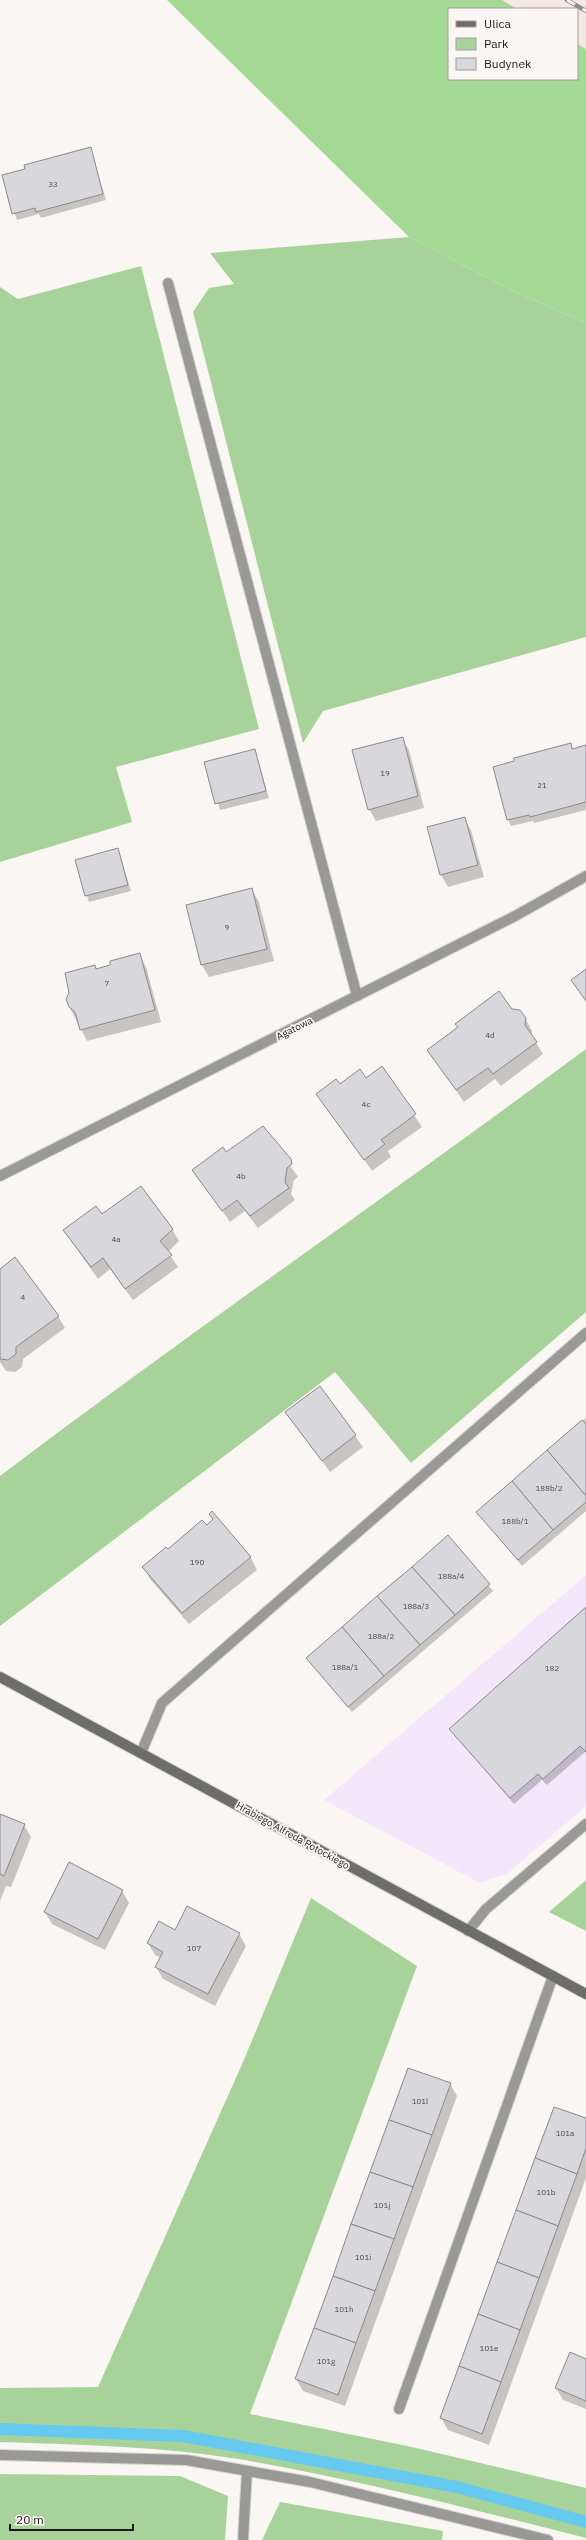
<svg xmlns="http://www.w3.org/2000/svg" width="586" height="2540" font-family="'IBM Plex Sans',sans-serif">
	<rect width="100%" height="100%" fill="#faf6f3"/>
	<!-- commercial -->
	<polygon fill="#f4e7fc" points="586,1575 586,1806 508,1873 480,1883 324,1800"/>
	<!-- built -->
	<polygon fill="#f6e9e3" points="502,0 586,0 586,49 577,44 577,9 517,9"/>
	<!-- green -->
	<g fill="#a7d39a">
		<polygon points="409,237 511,290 586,323 586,637 323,711 303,743 193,312 209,288 234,284 210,253"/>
		<polygon points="141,266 259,729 116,767 132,822 0,862 0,287 18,299"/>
		<path d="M586,1049V1312L411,1463L335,1372L0,1626V1476C193,1330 392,1193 586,1049Z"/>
		<polygon points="586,1880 586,1931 549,1912"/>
		<path d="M311,1898L417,1966L250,2414L412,2447L586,2488V2538C471,2509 355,2479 238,2459C159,2446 80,2445 0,2442V2388L98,2387L243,2062Z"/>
		<polygon points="0,2474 180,2476 228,2496 225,2540 0,2540"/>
		<polygon points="280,2502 443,2531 442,2540 262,2540"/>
	</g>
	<!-- forest -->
	<polygon fill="#a3d994" points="167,0 502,0 517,9 449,9 449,79 577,79 577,44 586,49 586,323 511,290 409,237"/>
	<!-- shadow -->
	<g fill="#0003">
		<polygon points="90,148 106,200 41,218 39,214 17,220 3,176"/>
		<polygon points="402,738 409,750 424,808 376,821 369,809"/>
		<polygon points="571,745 573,749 586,746 586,810 534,823 533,821 511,826 508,819"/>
		<polygon points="255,750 269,798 220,810 206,763"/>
		<polygon points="464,818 471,830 484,877 448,887 441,875 428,827"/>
		<polygon points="118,849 131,891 89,902 76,860"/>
		<polygon points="252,890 259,902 274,961 209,977 202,965 187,906"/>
		<polygon points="139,955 146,967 161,1022 87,1041 69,1006 95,966 97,970"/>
		<polygon points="512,1010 525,1018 532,1031 532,1036 543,1054 501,1086 495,1079 464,1102 428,1050"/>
		<polygon points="382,1068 422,1127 388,1151 391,1157 372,1171 317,1094 340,1085 366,1079"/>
		<polygon points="263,1127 298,1177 294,1180 291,1194 295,1200 258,1228 245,1211 230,1222 193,1170 226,1153"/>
		<polygon points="172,1229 179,1241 168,1252 178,1267 133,1300 110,1269 98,1279 64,1231"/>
		<polygon points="0,1270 58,1316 65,1328 23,1359 22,1367 15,1372 6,1371 0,1362"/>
		<polygon points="320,1387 363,1447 330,1472 287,1412"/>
		<polygon points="586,1418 586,1511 522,1566 477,1512"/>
		<polygon points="212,1513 251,1558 257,1570 189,1624 150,1579 144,1567 207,1527 213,1520 210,1515"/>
		<polygon points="448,1537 493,1591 352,1712 307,1658"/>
		<polygon points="586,1609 586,1753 585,1752 547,1785 542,1780 514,1804 450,1729"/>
		<polygon points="0,1815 24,1825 31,1837 11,1887 6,1886 0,1901"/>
		<polygon points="122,1891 129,1903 105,1950 52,1924 45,1912"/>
		<polygon points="176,1931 239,1934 246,1946 215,2006 163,1979 156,1967 161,1958 155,1955 148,1943"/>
		<polygon points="450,2084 457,2096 345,2406 303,2391 296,2379"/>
		<polygon points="586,2119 586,2178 489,2445 448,2430 441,2418"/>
		<polygon points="586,2360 586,2409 563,2400 556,2388"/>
	</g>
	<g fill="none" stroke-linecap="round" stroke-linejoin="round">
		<!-- stream -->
		<polyline stroke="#65c9f0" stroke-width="12" points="0,2429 183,2436 457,2487 586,2522"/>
	</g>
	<!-- building -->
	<g fill="#d8d7db" stroke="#8b898d">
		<polygon points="91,147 103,194 36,212 35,208 12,214 2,175 25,169 24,165"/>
		<polygon points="403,737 418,796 368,810 352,750"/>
		<polygon points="571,743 572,749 586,745 586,802 530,817 529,815 507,820 493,767 514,761 514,758"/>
		<polygon points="255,749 266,791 215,804 204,762"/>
		<polygon points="465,817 478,865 440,875 427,827"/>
		<polygon points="118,848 128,885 85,896 75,860"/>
		<polygon points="252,888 267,949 201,965 186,905"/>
		<polygon points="140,953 155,1010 80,1030 75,1012 69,1007 66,999 69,993 65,973 95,965 96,969 110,965 110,961"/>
		<polygon points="586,969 586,1001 571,980"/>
		<polygon points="499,991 512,1009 520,1010 526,1018 525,1025 537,1042 493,1074 488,1068 456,1090 427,1050 458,1027 455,1024"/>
		<polygon points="382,1066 416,1114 381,1140 385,1144 364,1160 316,1094 336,1079 340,1084 360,1069 366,1078"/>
		<polygon points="263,1126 291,1159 292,1164 287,1168 285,1182 289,1188 250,1216 237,1200 222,1211 192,1170 223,1147 226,1152"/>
		<polygon points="141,1186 173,1229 160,1241 172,1255 125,1289 103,1258 91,1267 63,1230 96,1206 102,1214"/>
		<polygon points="15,1257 59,1316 16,1347 16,1354 8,1360 0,1359 0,1269"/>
		<polygon points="320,1386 356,1435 322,1461 285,1412"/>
		<polygon points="582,1420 586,1424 586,1496 547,1450"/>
		<polygon points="547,1450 586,1496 586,1502 553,1530 512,1481"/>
		<polygon points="512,1481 553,1530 518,1560 476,1512"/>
		<polygon points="212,1511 251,1557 182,1613 142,1567 166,1547 168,1549 202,1520 207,1525 213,1519 209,1514"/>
		<polygon points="448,1535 490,1584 455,1615 412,1567"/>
		<polygon points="412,1567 455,1615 420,1645 377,1596"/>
		<polygon points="377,1596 420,1645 384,1676 342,1627"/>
		<polygon points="586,1607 586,1752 580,1746 543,1779 538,1774 510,1798 449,1729"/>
		<polygon points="342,1627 384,1676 348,1707 306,1658"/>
		<polygon points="0,1814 25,1824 4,1876 0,1874"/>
		<polygon points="69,1862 123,1890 98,1939 44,1912"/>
		<polygon points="187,1906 240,1933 208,1994 155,1967 163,1952 147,1943 159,1921 175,1930"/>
		<polygon points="408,2068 451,2083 432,2135 389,2120"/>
		<polygon points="554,2107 586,2118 586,2148 577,2174 535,2158"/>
		<polygon points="389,2120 432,2135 413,2187 370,2172"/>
		<polygon points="535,2158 577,2174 558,2226 516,2210"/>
		<polygon points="370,2172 413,2187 394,2239 351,2224"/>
		<polygon points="516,2210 558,2226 539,2278 497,2262"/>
		<polygon points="351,2224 394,2239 375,2291 333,2276"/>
		<polygon points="497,2262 539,2278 520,2330 478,2314"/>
		<polygon points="333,2276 375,2291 356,2343 314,2328"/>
		<polygon points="478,2314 520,2330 501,2382 459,2366"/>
		<polygon points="314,2328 356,2343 338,2395 295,2379"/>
		<polygon points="570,2352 586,2359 586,2401 555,2388"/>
		<polygon points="459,2366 501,2382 482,2434 440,2418"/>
	</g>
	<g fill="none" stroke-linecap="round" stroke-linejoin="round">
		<defs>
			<g id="lane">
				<polyline points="168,283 357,996"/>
				<polyline points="141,1753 162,1703 586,1333"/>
				<polyline points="468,1931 486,1909 586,1824"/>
				<polyline points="243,2540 247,2471"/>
			</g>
			<g id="street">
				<polyline points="0,1176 517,915 586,876"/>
				<polyline points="399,2409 553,1976"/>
				<polyline points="0,2455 186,2460 310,2482 548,2540"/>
			</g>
			<polyline id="secondary" points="0,1677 586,1994"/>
		</defs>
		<!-- lane casing -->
		<use href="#lane" stroke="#d6d3d0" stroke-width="12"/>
		<!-- street casing -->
		<use href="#street" stroke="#d6d3d0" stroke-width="12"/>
		<!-- secondary casing -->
		<use href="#secondary" stroke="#d6d3d0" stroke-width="12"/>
		<!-- lane -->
		<use href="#lane" stroke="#999a98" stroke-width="10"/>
		<!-- street -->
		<use href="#street" stroke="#999a98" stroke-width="10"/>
		<!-- secondary -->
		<use href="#secondary" stroke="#6d6e6c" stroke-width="10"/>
		<defs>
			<polyline id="rail" points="567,0 586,11"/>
		</defs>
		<!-- rail casing -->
		<use href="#rail" stroke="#908c8a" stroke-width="4.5"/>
		<!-- rail -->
		<use href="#rail" stroke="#faf6f3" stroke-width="3" stroke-dasharray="9" stroke-linecap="butt"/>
	</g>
	<g text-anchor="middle" stroke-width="3.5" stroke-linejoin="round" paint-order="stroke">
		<!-- number labels -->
		<g font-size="8" fill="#4b494a">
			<text x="53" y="187">33</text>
			<text x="385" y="776">19</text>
			<text x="542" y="788">21</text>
			<text x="227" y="930">9</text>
			<text x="107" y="986">7</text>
			<text x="490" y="1038">4d</text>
			<text x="366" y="1107">4c</text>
			<text x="241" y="1179">4b</text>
			<text x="116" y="1242">4a</text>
			<text x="23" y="1300">4</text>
			<text x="549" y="1491">188b/2</text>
			<text x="515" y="1524">188b/1</text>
			<text x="197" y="1565">190</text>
			<text x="451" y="1579">188a/4</text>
			<text x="416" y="1609">188a/3</text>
			<text x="381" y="1639">188a/2</text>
			<text x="345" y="1670">188a/1</text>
			<text x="552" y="1671">182</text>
			<text x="194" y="1951">107</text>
			<text x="420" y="2104">101l</text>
			<text x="565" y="2136">101a</text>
			<text x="546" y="2195">101b</text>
			<text x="382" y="2208">101j</text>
			<text x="363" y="2260">101i</text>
			<text x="344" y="2312">101h</text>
			<text x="489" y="2351">101e</text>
			<text x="326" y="2364">101g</text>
		</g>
		<!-- street labels -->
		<g font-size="10" fill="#1c1a19" stroke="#faf6f3">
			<text transform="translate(294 1028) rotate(-27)" y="4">Agatowa</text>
			<text transform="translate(293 1835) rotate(29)" y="4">Hrabiego Alfreda Potockiego</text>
		</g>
	</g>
	<!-- legend -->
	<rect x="448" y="8" width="130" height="72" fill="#faf6f3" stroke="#a19e9c"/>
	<rect x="456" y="21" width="20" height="6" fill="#6d6e6c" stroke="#a19e9c"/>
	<text x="484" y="28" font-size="12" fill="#1c1a19">Ulica</text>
	<rect x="456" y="38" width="20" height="12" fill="#a7d39a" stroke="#a19e9c"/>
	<text x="484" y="48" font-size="12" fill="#1c1a19">Park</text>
	<rect x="456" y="58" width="20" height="12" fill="#d8d7db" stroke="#a19e9c"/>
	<text x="484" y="68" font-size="12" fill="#1c1a19">Budynek</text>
	<!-- scale -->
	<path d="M10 2524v6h123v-6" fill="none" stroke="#1c1a19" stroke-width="2"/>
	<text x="16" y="2524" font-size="12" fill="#1c1a19" stroke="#faf6f3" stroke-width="3" paint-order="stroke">20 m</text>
</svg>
